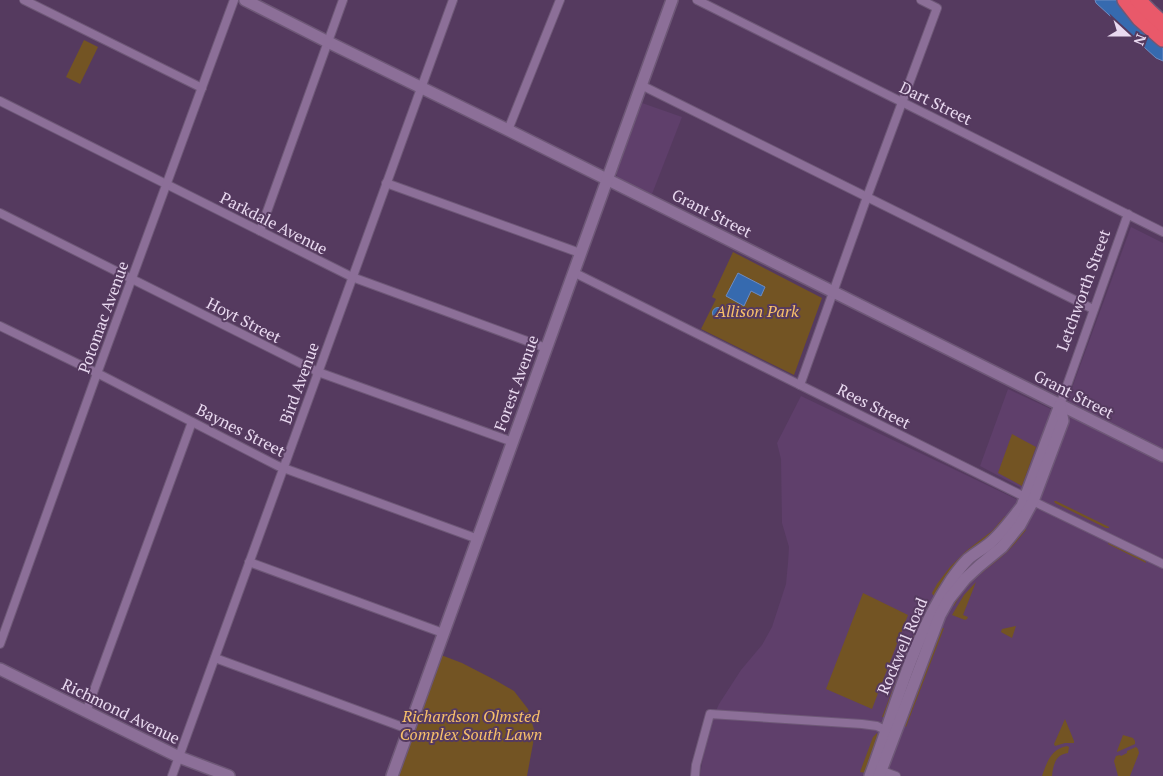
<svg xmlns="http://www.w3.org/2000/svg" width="1163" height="776" font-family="'PT Serif',serif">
	<rect width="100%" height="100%" fill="#553a5f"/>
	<!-- built -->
	<g fill="#5f3f6b">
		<polygon points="642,103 682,117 652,194 617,178 617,172"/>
		<polygon points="1131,227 1163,243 1163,776 700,776 704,751 712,720 719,704 741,670 762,645 772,627 786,584 788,563 789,547 782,523 781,459 777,443 801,396 1016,499 1020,487 980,466 1008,389 1070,418 1069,396"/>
	</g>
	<!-- green -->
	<g fill="#735423">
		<polygon points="84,40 98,47 80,84 66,77"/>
		<polygon points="733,252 822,298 794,375 701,329 716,299 712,297"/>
		<polygon points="1012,434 1036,447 1022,486 998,473"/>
		<polygon points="1054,501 1056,501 1109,527 1109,528 1106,528 1055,503"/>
		<path d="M1005,516L1007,517C990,539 966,553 947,574L949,576C945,585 936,584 936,596L933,595L932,593L937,584L950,567L966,551L992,531Z"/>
		<path d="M1025,528L1026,530C1020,537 1014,545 1007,552C986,571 969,579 954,606L952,605L961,591L971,579L1008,548Z"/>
		<polygon points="1109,542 1145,560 1146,563 1108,544"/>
		<polygon points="976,582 963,615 968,617 967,619 965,620 952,615 964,595"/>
		<polygon points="863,593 908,615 872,709 826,689"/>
		<polygon points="920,619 922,621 884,717 882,717"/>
		<polygon points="1016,626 1012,638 1001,632 1002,629"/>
		<polygon points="943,628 944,628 906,727 904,725 941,629"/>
		<polygon points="441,655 462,663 495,680 514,691 528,709 535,733 527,776 397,776"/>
		<polygon points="1065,719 1074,741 1074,743 1065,743 1055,746 1054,744"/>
		<polygon points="877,733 879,738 866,773 860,772 873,737"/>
		<polygon points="1123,735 1133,738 1135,741 1135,744 1117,752 1117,751"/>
		<path d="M1067,746L1069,747L1068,753C1056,754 1053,765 1052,776H1042C1047,762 1051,749 1067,746Z"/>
		<polygon points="1136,747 1138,749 1139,753 1130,776 1118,776 1114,761 1116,756 1120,755 1121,756 1127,753 1127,751"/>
	</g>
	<!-- water -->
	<g fill="#366aaf" stroke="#6c8bc2">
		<polygon points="1095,0 1118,0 1163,38 1163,61 1156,58 1096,3"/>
		<polygon points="738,273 765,287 761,296 751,291 744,306 726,296"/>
		<circle cx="718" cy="313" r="5.5"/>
	</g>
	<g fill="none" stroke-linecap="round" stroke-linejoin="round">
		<defs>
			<g id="street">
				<polyline points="24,0 202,88"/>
				<polyline points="697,0 1163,232"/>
				<polyline points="641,85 1093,309"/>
				<polyline points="0,101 352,277 546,348"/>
				<polyline points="508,130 560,0"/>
				<polyline points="386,183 580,253"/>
				<polyline points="0,213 318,372 513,442"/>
				<polyline points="260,231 343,0"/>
				<polyline points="573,272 1045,507 1163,564"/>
				<polyline points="0,326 97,373 278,466 478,539"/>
				<polyline points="800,385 867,197 937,8 921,0"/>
				<polyline points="1060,405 1128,214"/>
				<polyline points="249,562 443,633"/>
				<polyline points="0,644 95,379 234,0"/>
				<polyline points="215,658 408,729"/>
				<polyline points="86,712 192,422"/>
				<polyline points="877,769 896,776"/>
				<polyline points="172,776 453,0"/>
				<polyline points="695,776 696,765 710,714 862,724 877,726 887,731"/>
			</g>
			<g id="secondary">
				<polyline points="245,0 328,42 508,130 1163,456"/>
				<polyline points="0,669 179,757 229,776"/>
				<polyline points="392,776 672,0"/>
				<path d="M870,776C895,710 912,639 951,580C956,573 962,565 968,559C975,553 983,549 990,543C1002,533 1012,519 1022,506L1060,405"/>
				<polyline points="879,776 940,615 949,599 965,579 979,566 1002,547 1020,525 1033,501 1063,421 1060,405"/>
			</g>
			<g id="highway">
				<polyline points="1125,0 1139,18 1163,39"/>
				<polyline points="1138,0 1151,13 1163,24"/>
			</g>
		</defs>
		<!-- street casing -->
		<use href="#street" stroke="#6e5877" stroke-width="10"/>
		<!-- secondary casing -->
		<use href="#secondary" stroke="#6e5877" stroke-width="14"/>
		<!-- highway casing -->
		<use href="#highway" stroke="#6e5877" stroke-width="18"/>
		<!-- street -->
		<use href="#street" stroke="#8c6f98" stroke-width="8"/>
		<!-- secondary -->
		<use href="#secondary" stroke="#8c6f98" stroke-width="11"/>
		<!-- highway -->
		<use href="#highway" stroke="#e9596a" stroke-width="15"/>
	</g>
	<g text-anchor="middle" stroke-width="4" stroke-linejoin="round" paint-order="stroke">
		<!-- street labels -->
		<g font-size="16" fill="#e9d9f0" stroke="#553a5f">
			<text transform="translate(936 103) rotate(26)" y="6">Dart Street</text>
			<text transform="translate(712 213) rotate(27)" y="6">Grant Street</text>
			<text transform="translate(274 223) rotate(27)" y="6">Parkdale Avenue</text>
			<text transform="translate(1083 290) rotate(-70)" y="6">Letchworth Street</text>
			<text transform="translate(103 317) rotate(-70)" y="6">Potomac Avenue</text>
			<text transform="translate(244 320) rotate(27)" y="6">Hoyt Street</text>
			<text transform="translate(299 383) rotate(-70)" y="6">Bird Avenue</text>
			<text transform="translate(516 383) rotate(-70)" y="6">Forest Avenue</text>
			<text transform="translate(1074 394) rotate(27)" y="6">Grant Street</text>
			<text transform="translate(874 406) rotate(27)" y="6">Rees Street</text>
			<text transform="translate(241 430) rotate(27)" y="6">Baynes Street</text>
			<text transform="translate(902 646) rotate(-67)" y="6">Rockwell Road</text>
			<text transform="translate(121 711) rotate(26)" y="6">Richmond Avenue</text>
		</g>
		<!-- park labels -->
		<g font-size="16" font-style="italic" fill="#f8c06a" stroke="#553a5f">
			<text x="757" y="317">Allison Park</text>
			<text x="471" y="722">Richardson Olmsted<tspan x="471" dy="18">Complex South Lawn</tspan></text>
		</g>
	</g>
	<!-- north arrow -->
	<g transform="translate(1128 35) rotate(111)" stroke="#553a5f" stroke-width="4" paint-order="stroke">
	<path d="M0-4L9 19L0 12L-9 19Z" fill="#e9d9f0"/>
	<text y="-8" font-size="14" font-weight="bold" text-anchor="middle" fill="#e9d9f0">N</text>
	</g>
</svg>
